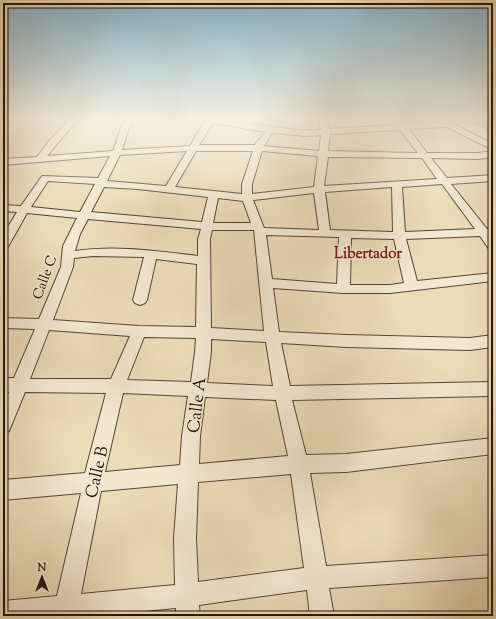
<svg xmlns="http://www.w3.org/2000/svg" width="496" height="619" font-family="'Sorts Mill Goudy',serif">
	<rect width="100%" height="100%" fill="#ebdcb8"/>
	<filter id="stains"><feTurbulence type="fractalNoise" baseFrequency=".005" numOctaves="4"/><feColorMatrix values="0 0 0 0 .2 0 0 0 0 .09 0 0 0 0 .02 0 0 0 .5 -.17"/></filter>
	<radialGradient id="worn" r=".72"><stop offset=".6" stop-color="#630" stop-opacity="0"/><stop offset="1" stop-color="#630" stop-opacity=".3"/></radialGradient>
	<!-- green -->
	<polygon fill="#b1c294" stroke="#6a6a50" points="465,119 493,119 493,132"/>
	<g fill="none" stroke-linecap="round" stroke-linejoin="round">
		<defs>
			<g id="minor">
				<polygon points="3,119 57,119 53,121 3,122"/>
				<path d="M70,119H78L47,156L113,151L124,119H132L122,150L190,146L205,121L202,119C242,119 281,132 321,130L318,119H326L329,129L395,125L394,123L398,121L405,124L438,122L437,119H444L493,144V150L447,127L409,129L427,153H478L493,151V157L478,159L431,158L447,178L493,175V181L451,184L487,229H493V235L491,236L493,238V250L489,249L480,236L406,239L417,281L493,273V281L390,293H343L273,288L279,332L346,335L470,338L493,335V347L470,350L346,347L281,343L290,386L493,382V396L292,400L306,455L346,454L493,438V454L346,472L310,473L326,566L493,555V577L329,588L334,616H310L307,590L199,605L200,616H176V608L91,616H3V601L57,596L81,493L3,500V480L85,473L106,393L25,392L9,431L3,434V405L9,392H3V378H14L35,329L3,328V318L39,319L61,267L63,246L77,218L27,213L9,245L7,248L3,249V235L17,212L3,211V205L21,206L42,176L98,178L110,156L3,165V159L37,157L48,142ZM213,123L265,132L255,145H199ZM400,130L418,153L328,151L330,134ZM272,133L307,136L321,135L319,151L264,146ZM187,151L166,186L107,181L120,155ZM196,151H253L242,184V194L175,187ZM262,151L318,156L314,187L252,194V184ZM328,157L422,158L437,179L324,186ZM48,181L95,184L80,212L31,207ZM442,184L475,229L405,232L402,187ZM104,187L138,189L208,197L202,222L91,212ZM392,187L393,232L330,230L325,192ZM314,193L319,230L264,228L253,200ZM218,198L243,201L251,223H213ZM88,219L201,229L198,239V256C156,251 116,245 75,251L80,234ZM212,230H254L264,331L211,328L210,239ZM266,235L339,237L337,284L272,279ZM351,238L394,239L404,283L390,285H350ZM93,256L144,257L133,300L135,303L140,305L145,303L147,300L156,259L197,264L196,327L139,326L53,320L73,267L74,258ZM49,330L130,336L111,379H30ZM144,337L196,338L195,352L191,382L127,380ZM211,339L266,342L273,386L207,383L211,352ZM123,393L188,396L182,436L180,465L105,472ZM205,397L276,400L288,456L199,464L200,436ZM291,474L304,568L198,582L196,538L198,482ZM178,484L174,538L175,585L81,594L101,491Z"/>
			</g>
		</defs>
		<!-- minor casing -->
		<use href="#minor" stroke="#554538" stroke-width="2"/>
		<!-- minor -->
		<use href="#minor" fill="#f2e8d1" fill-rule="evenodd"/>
	</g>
	<!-- sky -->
	<linearGradient id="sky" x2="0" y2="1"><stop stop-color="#88b7d0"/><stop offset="0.58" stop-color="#f6efdf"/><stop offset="1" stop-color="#f6efdf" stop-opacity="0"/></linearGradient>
	<rect width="496" height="206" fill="url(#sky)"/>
	<g text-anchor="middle" stroke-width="3" stroke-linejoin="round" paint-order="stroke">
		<!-- street labels -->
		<g font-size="14" fill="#23130d" stroke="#f2e8d1">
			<text transform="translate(44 277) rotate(-70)" y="5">Calle C</text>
		</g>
		<!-- neighbourhood labels -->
		<g font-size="15" font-weight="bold" fill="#7a1f14" stroke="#f2e8d1">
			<text x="368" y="258">Libertador</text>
		</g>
		<!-- near-street labels -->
		<g font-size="17" fill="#23130d" stroke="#f2e8d1">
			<text transform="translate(196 405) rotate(-83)" y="6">Calle A</text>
			<text transform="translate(96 472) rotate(-77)" y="6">Calle B</text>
		</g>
	</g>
	<!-- margin -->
	<rect width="496" height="619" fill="none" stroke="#ebdcb8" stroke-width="16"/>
	<rect x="4" y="4" width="488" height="611" fill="none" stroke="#23130d" stroke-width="2"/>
	<rect x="8" y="8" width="480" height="603" fill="none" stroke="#23130d"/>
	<!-- north arrow -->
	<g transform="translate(42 577)" stroke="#f2e8d1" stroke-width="3" paint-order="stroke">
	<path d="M0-3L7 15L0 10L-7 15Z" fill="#23130d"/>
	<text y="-6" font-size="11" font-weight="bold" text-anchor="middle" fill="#23130d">N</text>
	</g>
	<rect width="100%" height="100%" filter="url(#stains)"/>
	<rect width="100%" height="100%" fill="url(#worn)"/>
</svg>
